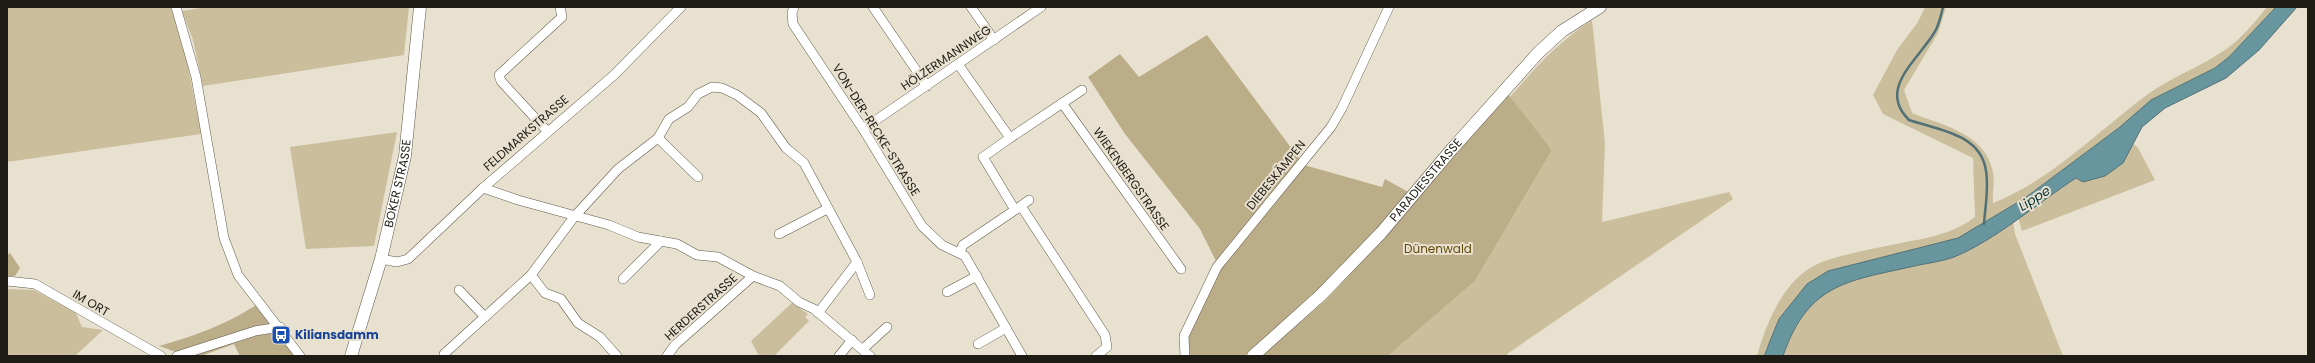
<svg xmlns="http://www.w3.org/2000/svg" width="2315" height="363" font-family="Poppins,sans-serif">
	<rect width="100%" height="100%" fill="#e9e1cf"/>
	<!-- green -->
	<g fill="#cbbe9d">
		<polygon points="7,7 171,7 183,40 201,134 7,162"/>
		<polygon points="207,7 409,7 404,55 203,86 193,40 182,11"/>
		<path d="M1925,7H1946L1938,33L1904,90L1912,113C1944,126 1985,133 1993,172C1995,182 1992,194 1993,203C2053,179 2098,131 2148,94C2172,77 2200,67 2225,50C2241,39 2254,23 2267,7H2276L2229,57L2215,68L2151,100L2120,127L2025,198L1958,238L1828,271L1807,284L1765,350L1764,356H1757C1767,321 1785,276 1822,262C1850,252 1882,247 1911,241C1934,237 1957,231 1975,217L1973,158L1883,114L1873,95L1897,50L1918,22Z"/>
		<path d="M1592,20L1605,144L1602,222L1729,192L1733,199L1507,354L1508,356H1388L1475,281L1552,150L1510,97C1538,65 1556,44 1592,20Z"/>
		<polygon points="397,132 374,246 306,249 290,147"/>
		<path d="M2132,142L2138,148L2155,180L2022,231L2018,217L2076,178L2083,182C2109,175 2123,169 2132,142Z"/>
		<path d="M2013,221L2015,234L2063,356H1783C1809,278 1853,280 1923,264C1933,262 1944,261 1953,257C1975,249 1994,233 2013,221Z"/>
		<polygon points="7,289 34,290 76,313 82,327 103,330 75,356 7,356"/>
		<polygon points="792,303 808,314 805,317 809,321 774,356 759,356 751,341"/>
	</g>
	<!-- forest -->
	<g fill="#bcad89">
		<polygon points="1207,35 1304,165 1382,187 1385,179 1410,193 1319,293 1248,356 1187,356 1187,337 1217,263 1200,229 1125,134 1088,77 1120,54 1139,77"/>
		<polygon points="1508,94 1552,150 1475,281 1388,356 1261,356 1328,298 1381,241"/>
		<polygon points="10,253 20,268 15,276 7,276 7,255"/>
		<path d="M255,306L296,356H240L234,344L201,356H174L176,352L159,346C197,335 222,326 255,306Z"/>
	</g>
	<!-- water -->
	<path fill="#68969f" stroke="#527176" d="M2276,7H2297L2259,50L2226,78L2165,108L2142,127L2123,163L2105,176L2083,182L2076,178C2039,202 1994,241 1954,257C1943,261 1930,263 1919,265C1850,281 1809,281 1783,356H1764L1779,319L1807,284L1828,271L1958,238L2025,198L2120,127L2151,100L2215,68L2229,57Z"/>
	<g fill="none" stroke-linecap="round" stroke-linejoin="round">
		<!-- stream -->
		<path stroke="#527176" stroke-width="2.5" d="M1943,7C1941,15 1939,26 1934,33C1918,60 1877,89 1909,120C1939,130 1981,134 1986,171C1989,188 1985,208 1984,224"/>
		<defs>
			<g id="street">
				<polyline points="176,7 196,77 224,238 238,275 300,356"/>
				<polyline points="794,7 792,13 793,24 863,129 922,226 942,245 965,256 1022,356"/>
				<polyline points="873,7 927,86"/>
				<polyline points="971,7 994,40"/>
				<polyline points="958,64 1010,138 983,157 1015,210 963,245 960,252"/>
				<polyline points="1062,103 1181,269"/>
				<polyline points="863,129 1041,7"/>
				<polyline points="547,131 501,81 499,75 562,17 560,7"/>
				<polyline points="658,138 698,177"/>
				<polyline points="1010,138 1082,90"/>
				<polyline points="483,188 518,200 609,225 638,237 677,244 697,255 718,257 753,276 780,286 799,302 814,309 870,356"/>
				<polyline points="1021,206 1105,335 1107,347 1096,356"/>
				<polyline points="1017,209 1029,200"/>
				<polyline points="779,234 827,209"/>
				<polyline points="381,259 397,262 408,259 483,188 614,75 681,7"/>
				<polyline points="857,262 870,295"/>
				<polyline points="531,275 545,293 561,299 578,323 600,337 617,356"/>
				<polyline points="623,279 661,241"/>
				<polyline points="7,281 35,284 161,356"/>
				<polyline points="459,290 485,317"/>
				<polyline points="947,292 977,276"/>
				<polyline points="978,344 1006,328"/>
				<polyline points="863,349 887,327"/>
				<polyline points="444,354 531,275 574,217 618,169 658,138 669,119 688,107 698,94 712,87 722,88 737,95 761,113 786,148 804,163 857,262 818,313"/>
				<polyline points="177,356 255,331 280,327"/>
				<polyline points="667,356 675,345 753,276"/>
				<polyline points="839,356 852,340"/>
				<polyline points="1185,356 1184,336 1217,267 1331,127 1342,108 1389,7"/>
			</g>
			<g id="secondary">
				<path id="s1" d="M351,356L381,259L405,156L420,7"/>
				<path id="s2" d="M1253,356L1321,295L1381,233L1452,149L1538,53L1562,31L1600,7"/>
			</g>
		</defs>
		<!-- street casing -->
		<use href="#street" stroke="#615a4a" stroke-width="10"/>
		<!-- secondary casing -->
		<use href="#secondary" stroke="#615a4a" stroke-width="13"/>
		<!-- street -->
		<use href="#street" stroke="#fff" stroke-width="9"/>
		<!-- secondary -->
		<use href="#secondary" stroke="#fff" stroke-width="12"/>
	</g>
	<!-- icons -->
	<defs>
		<symbol id="bus-square" viewBox="-11 -11 22 22"><rect x="-9" y="-9" width="18" height="18" rx="4" fill="#1a4fb4" stroke="#e9e1cf"/><path d="M-5-6H5V4H4V6H2V4H-2V6H-4V4H-5ZM-3.5-4V0h7V-4ZM-3.5 1.2v1.5H-2V1.2ZM2 1.2v1.5H3.5V1.2Z" fill="#fff"/></symbol>
	</defs>
	<g fill-rule="evenodd">
		<use href="#bus-square" x="270" y="324" width="22" height="22"/>
	</g>
	<g text-anchor="middle" stroke-width="4" stroke-linejoin="round" paint-order="stroke">
		<!-- street labels -->
		<g font-size="12" fill="#1e1c15" stroke="#e9e1cf">
			<text transform="translate(946 58) rotate(-34)" y="4">HÖLZERMANNWEG</text>
			<text transform="translate(876 130) rotate(58)" y="4">VON-DER-RECKE-STRASSE</text>
			<text transform="translate(526 133) rotate(-41)" y="4">FELDMARKSTRASSE</text>
			<text transform="translate(1276 175) rotate(-51)" y="4">DIEBESKÄMPEN</text>
			<text transform="translate(1131 179) rotate(55)" y="4">WIEKENBERGSTRASSE</text>
			<text dy="4" stroke="none"><textPath href="#s2" startOffset="247">PARADIESSTRASSE</textPath></text>
			<text dy="4" stroke="none"><textPath href="#s1" startOffset="179">BOKER STRASSE</textPath></text>
			<text transform="translate(91 303) rotate(30)" y="4">IM ORT</text>
			<text transform="translate(701 307) rotate(-42)" y="4">HERDERSTRASSE</text>
		</g>
		<!-- park labels -->
		<g font-size="12" fill="#604a0a" stroke="#e9e1cf">
			<text x="1438" y="253">Dünenwald</text>
		</g>
		<!-- transit labels -->
		<g font-size="12" font-weight="bold" fill="#164399" stroke="#e9e1cf" text-anchor="start">
			<text x="295" y="339">Kiliansdamm</text>
		</g>
		<!-- water labels -->
		<g font-size="13" font-style="italic" fill="#06353c" stroke="#e9e1cf">
			<text transform="translate(2034 198) rotate(-33)" y="5">Lippe</text>
		</g>
	</g>
	<!-- border -->
	<rect width="2315" height="363" fill="none" stroke="#1e1c15" stroke-width="16"/>
</svg>
